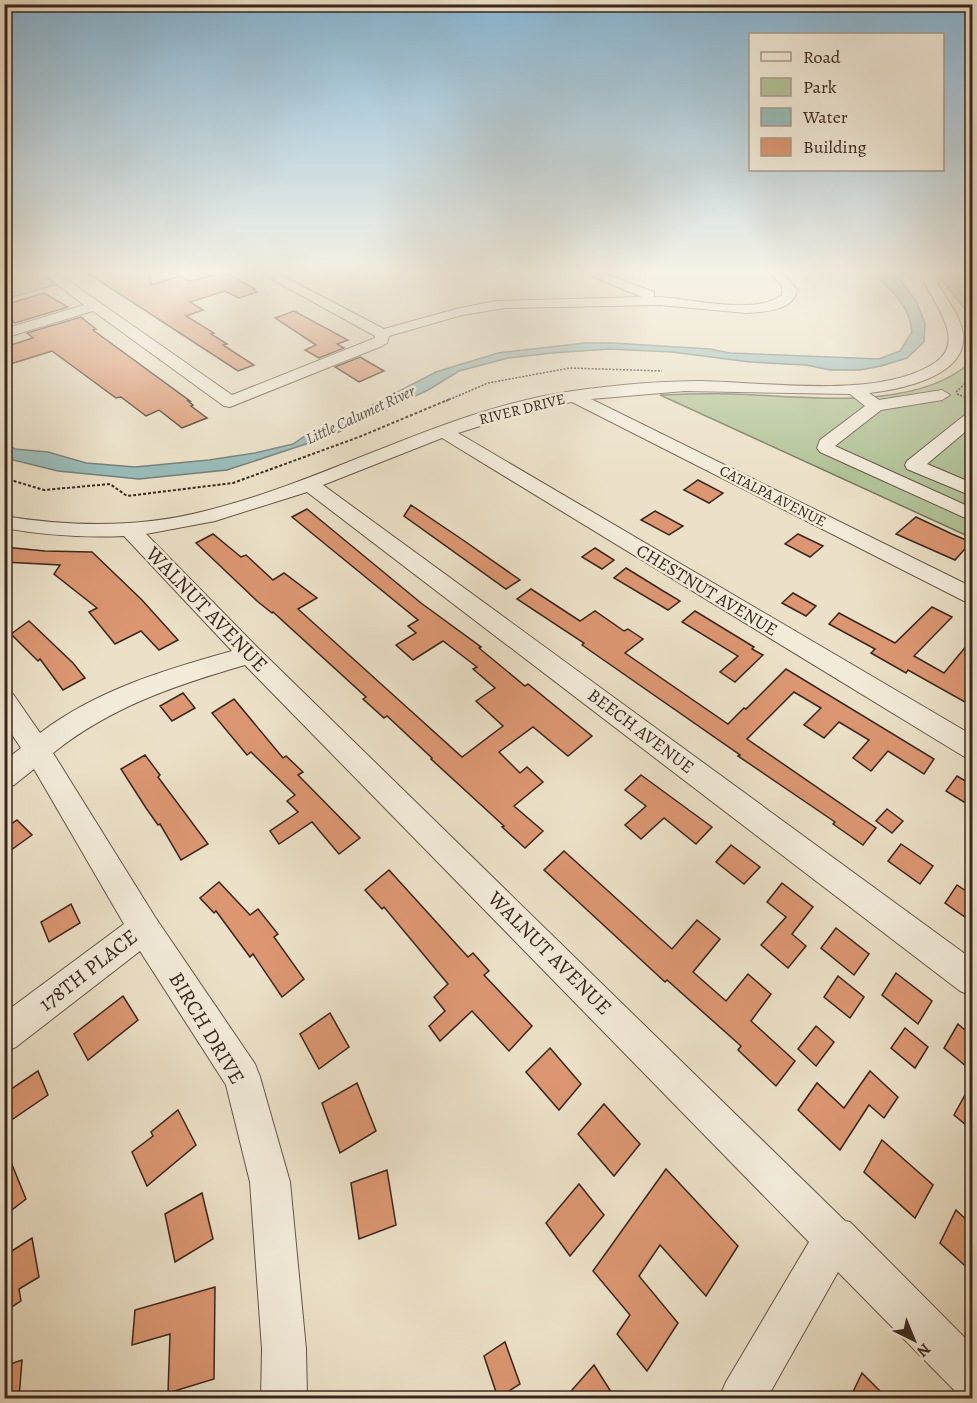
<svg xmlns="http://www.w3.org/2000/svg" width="977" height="1403" font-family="Alegreya,serif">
	<rect width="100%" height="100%" fill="#ece1c8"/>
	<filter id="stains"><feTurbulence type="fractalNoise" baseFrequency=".00333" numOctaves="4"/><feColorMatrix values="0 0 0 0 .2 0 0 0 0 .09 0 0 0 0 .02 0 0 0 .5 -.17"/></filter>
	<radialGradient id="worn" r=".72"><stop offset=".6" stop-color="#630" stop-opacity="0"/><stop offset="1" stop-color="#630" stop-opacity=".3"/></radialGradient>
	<!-- green -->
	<g fill="#b3c499" stroke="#76755b" stroke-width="1.5">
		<polygon points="5,272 39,272 56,285 5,299"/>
		<polygon points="940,272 972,272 972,318 942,280"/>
		<path d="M972,361V538L660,395C684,394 709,393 733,394C804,396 916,413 972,361Z"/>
	</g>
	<!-- water -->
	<path fill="#99bcba" stroke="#73807b" stroke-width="1.5" d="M873,272H890L903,283L916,301L925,323L924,342L907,358L881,366L860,370H830L806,365L750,362L672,352L609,349L552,353L508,358L459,371L428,390L330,436L227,470L139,479L58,471L5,458V442L15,449L48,452L86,463L135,467L209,460L255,453L293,444L305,436L334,425L436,372L498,353L585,343H613L710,349L730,353L879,359L900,351L912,332C910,306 891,290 873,272Z"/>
	<!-- building -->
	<g fill="#dc9772" stroke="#3a261d" stroke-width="1.5">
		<polygon points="86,272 150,272 151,285 180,276 189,281 225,272 255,289 253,290 257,292 239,298 225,291 190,302 203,310 186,316 214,333 211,334 227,344 223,345 254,365 238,371"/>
		<polygon points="44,293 68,307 15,323 4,315 4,305"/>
		<polygon points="294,311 348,340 337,344 344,348 319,358 305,350 316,345 275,318"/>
		<polygon points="81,317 96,329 93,330 190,401 188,401 193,405 191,406 207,418 182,428 159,410 146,416 121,397 116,398 52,351 4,366 4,347 33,338 27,333"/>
		<polygon points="360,357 384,371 359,382 335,367"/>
		<polygon points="698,480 723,493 709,503 684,490"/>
		<polygon points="411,505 463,540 520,580 506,589 404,516"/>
		<polygon points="307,509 421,603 481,647 479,648 525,686 528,684 592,736 568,756 533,727 499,752 520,773 527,767 543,782 514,806 543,831 525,848 502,827 504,826 431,759 432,758 387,716 384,718 363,699 366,697 273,612 272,613 257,601 196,543 213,534 241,557 246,555 273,580 284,573 317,598 298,609 462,757 503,726 476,701 495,688 473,669 477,667 443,641 413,660 396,645 416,633 408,626 418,620 292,517"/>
		<polygon points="655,511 683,526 669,535 641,520"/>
		<polygon points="916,517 952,534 971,542 955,560 896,534"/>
		<polygon points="798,534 823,546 810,557 785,544"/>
		<polygon points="4,547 45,551 92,552 142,600 178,640 159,650 141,631 115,644 89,612 97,608 54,574 60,565 4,562"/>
		<polygon points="595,548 614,560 602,569 582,557"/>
		<polygon points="626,568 660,589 680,601 668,610 614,578"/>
		<polygon points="531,589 580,621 595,611 624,631 628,629 643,639 625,653 728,724 744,708 746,709 786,669 934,759 924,774 888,751 871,771 853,758 869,740 839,722 824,738 804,725 821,708 794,692 747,739 876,828 863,845 833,824 835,822 738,756 740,755 582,645 584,643 517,599"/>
		<polygon points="793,593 816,606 806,616 782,603"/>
		<polygon points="932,607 952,617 914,656 944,673 972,639 972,706 908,670 906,673 871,653 875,649 829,624 839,613 895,643"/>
		<polygon points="695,611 754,647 752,649 763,655 735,682 720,672 738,656 682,622"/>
		<polygon points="29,621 73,663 85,678 63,690 40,659 38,661 11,634"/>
		<polygon points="183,693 195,708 172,721 160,706"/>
		<polygon points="234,699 283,758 286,756 303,772 298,775 360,838 339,854 312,822 279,844 270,831 298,812 287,801 295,795 251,752 247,755 212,713"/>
		<polygon points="145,755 160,775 158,777 208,844 181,860 160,824 158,825 146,808 121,769"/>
		<polygon points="641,775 712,827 696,844 664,818 641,839 625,825 646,806 625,790"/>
		<polygon points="957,776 972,785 972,807 946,791"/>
		<polygon points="887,809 903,821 892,833 876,821"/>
		<polygon points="17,820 32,835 4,855 4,829"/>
		<polygon points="901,844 933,866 920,884 888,861"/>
		<polygon points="731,845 760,867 744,884 716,862"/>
		<polygon points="564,851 672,949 697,920 720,939 693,972 726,1001 748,974 771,994 751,1021 795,1061 776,1086 738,1050 741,1046 667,980 665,982 544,870"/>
		<polygon points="389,870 468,957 473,953 489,971 484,975 532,1026 509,1051 472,1011 440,1041 429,1026 445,1011 434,997 448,984 384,907 382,909 365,890"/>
		<polygon points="219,882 250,915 258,909 278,934 274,937 304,979 282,997 253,954 250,957 216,911 214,913 200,898"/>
		<polygon points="782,883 813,907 792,934 806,946 788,968 761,945 786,917 767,902"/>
		<polygon points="957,885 972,895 972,922 945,903"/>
		<polygon points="71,904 80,923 49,942 41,922"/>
		<polygon points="836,928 869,954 854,975 821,948"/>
		<polygon points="896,973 932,1001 918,1024 882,995"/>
		<polygon points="838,976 864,997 850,1018 824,997"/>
		<polygon points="123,996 138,1020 88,1060 74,1034"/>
		<polygon points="330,1013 349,1047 319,1069 300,1034"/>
		<polygon points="958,1024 972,1036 972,1071 944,1048"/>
		<polygon points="816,1026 834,1042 816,1066 798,1049"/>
		<polygon points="905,1028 928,1047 915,1068 891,1048"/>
		<polygon points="550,1048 581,1084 559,1110 526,1072"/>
		<polygon points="38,1071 48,1095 4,1125 4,1094"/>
		<polygon points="870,1071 898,1097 884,1118 869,1105 840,1150 798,1110 817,1083 844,1108"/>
		<polygon points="972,1082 972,1130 954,1115"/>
		<polygon points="357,1083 376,1131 340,1153 322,1103"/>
		<polygon points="604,1104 640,1144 614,1176 578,1134"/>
		<polygon points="178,1110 196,1145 147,1186 132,1152 153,1136 151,1132"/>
		<polygon points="882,1140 933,1185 915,1218 864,1172"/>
		<polygon points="4,1145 26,1199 4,1216"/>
		<polygon points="666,1169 738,1246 706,1296 660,1245 639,1276 678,1323 647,1371 617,1334 630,1315 593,1271"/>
		<polygon points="387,1170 396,1225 359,1239 351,1183"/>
		<polygon points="579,1184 604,1215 570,1256 546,1223"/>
		<polygon points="202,1193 213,1239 175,1262 165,1214"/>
		<polygon points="956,1210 972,1225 972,1272 940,1243"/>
		<polygon points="32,1238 39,1277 19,1289 21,1301 4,1312 4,1256"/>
		<polygon points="215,1287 214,1379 168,1393 170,1334 132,1345 135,1310"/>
		<polygon points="505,1342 520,1384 498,1398 484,1356"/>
		<polygon points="22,1360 19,1398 4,1398 4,1366"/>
		<polygon points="594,1365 615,1398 565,1398"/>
		<polygon points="862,1373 887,1398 850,1398"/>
	</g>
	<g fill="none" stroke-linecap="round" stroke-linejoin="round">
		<defs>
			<g id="minor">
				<path d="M41,272H56L232,395L375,338V336L259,272H275L384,329L456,309L496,301L642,297L582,272H600L654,292V297C691,297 751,317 782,295V286L768,272H782L797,290C794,311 763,312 746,313L660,305L505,308L462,315L389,336L387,343L382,346L230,407L224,406L93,311L4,338V329L84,305Z"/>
				<path d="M920,272H933C939,291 955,306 961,325C977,375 902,389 869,393L879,400L942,390L950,395L942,400L881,410L835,446L972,508V521L820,452L817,448L820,440L865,406L850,394L685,391L591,399L972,587V604L964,601L572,402L531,410L458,433L972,735V759L963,756L442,438L323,485L972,959V996L960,991L307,492L215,521L146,534L259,649L845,1221L850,1222L972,1345V1398L956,1392L838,1272L767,1398H719L726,1382L809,1242L245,665C176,685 110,707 53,753L155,917L255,1064L260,1077L290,1182L306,1349L307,1398H261L262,1349L250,1182L226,1085L140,951L16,1047L4,1052V1013L124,924L34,769L14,785L4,789V761L21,748L4,723V691L13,694L40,733C97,690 164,670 232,651L124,536C84,538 44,535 4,528V516C71,527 139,528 205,511C331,480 445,409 573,391C615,385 658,381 701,381C766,382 881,400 936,362C969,339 928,297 920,272Z"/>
				<polygon points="972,413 972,426 927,464 972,483 972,496 907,469 905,465 907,461 966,414"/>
			</g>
		</defs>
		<!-- minor casing -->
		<use href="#minor" stroke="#665548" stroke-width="2"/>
		<!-- path-far1 -->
		<g stroke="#3a261d" stroke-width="1.5" stroke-dasharray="2 1.5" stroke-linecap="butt">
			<polyline points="906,272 913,279"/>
			<polyline points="956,392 972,377"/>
			<polyline points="957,394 972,400"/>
			<polyline points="446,401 488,383 570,368 662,371"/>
		</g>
		<!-- path -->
		<g stroke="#3a261d" stroke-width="2" stroke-dasharray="3 2" stroke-linecap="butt">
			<polyline points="970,399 972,400"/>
			<polyline points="4,478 44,490 110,484 127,496 233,483 359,437 450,399"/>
		</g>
		<!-- minor -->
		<use href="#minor" fill="#f3ecdb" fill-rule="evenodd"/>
	</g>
	<!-- sky -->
	<linearGradient id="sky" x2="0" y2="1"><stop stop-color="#88b7d6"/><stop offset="0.58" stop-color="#f6f2e6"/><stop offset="1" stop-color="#f6f2e6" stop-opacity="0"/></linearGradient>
	<rect width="977" height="469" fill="url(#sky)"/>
	<g text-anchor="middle" stroke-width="5" stroke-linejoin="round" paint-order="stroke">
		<!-- far-street labels -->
		<g font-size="15" fill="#3a261d" stroke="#f3ecdb">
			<text transform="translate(522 409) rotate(-14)" y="5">RIVER DRIVE</text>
			<text transform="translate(773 496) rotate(27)" y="5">CATALPA AVENUE</text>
		</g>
		<!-- far-water labels -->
		<g font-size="16" font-style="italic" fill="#56534c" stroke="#f3ecdb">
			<text transform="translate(360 414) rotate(-25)" y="6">Little Calumet River</text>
		</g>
		<!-- street labels -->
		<g font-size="18" fill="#3a261d" stroke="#f3ecdb">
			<text transform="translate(707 590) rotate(31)" y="6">CHESTNUT AVENUE</text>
			<text transform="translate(641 731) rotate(37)" y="6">BEECH AVENUE</text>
		</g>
		<!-- near-street labels -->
		<g font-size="21" fill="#3a261d" stroke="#f3ecdb">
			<text transform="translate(207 609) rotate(46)" y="7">WALNUT AVENUE</text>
			<text transform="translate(550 953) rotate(45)" y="7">WALNUT AVENUE</text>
			<text transform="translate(88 970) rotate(-38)" y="7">178TH PLACE</text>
			<text transform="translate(207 1028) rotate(59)" y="7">BIRCH DRIVE</text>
		</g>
	</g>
	<!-- margin -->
	<rect width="977" height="1403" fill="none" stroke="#ece1c8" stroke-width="24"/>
	<rect x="6" y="6" width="965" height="1391" fill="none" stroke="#3a261d" stroke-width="3"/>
	<rect x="12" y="12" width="953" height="1379" fill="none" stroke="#3a261d" stroke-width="1.5"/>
	<!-- legend -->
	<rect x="749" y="33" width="195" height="138" fill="#f3ecdb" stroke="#a99d8f" stroke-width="1.5"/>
	<rect x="761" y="52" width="30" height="9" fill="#f3ecdb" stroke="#a99d8f" stroke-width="1.5"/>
	<text x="803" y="63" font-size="18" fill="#3a261d">Road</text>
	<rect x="761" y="78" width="30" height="18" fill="#b3c499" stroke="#a99d8f" stroke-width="1.5"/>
	<text x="803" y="93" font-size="18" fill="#3a261d">Park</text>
	<rect x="761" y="108" width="30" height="18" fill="#99bcba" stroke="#a99d8f" stroke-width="1.5"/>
	<text x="803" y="123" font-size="18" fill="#3a261d">Water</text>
	<rect x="761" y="138" width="30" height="18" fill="#dc9772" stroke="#a99d8f" stroke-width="1.5"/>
	<text x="803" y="153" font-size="18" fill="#3a261d">Building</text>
	<!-- north arrow -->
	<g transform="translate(914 1340) rotate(137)" stroke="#f3ecdb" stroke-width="4.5" paint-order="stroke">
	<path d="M0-4.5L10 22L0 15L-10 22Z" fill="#3a261d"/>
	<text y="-9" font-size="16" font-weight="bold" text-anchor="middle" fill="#3a261d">N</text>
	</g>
	<rect width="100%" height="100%" filter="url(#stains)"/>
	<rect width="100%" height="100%" fill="url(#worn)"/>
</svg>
